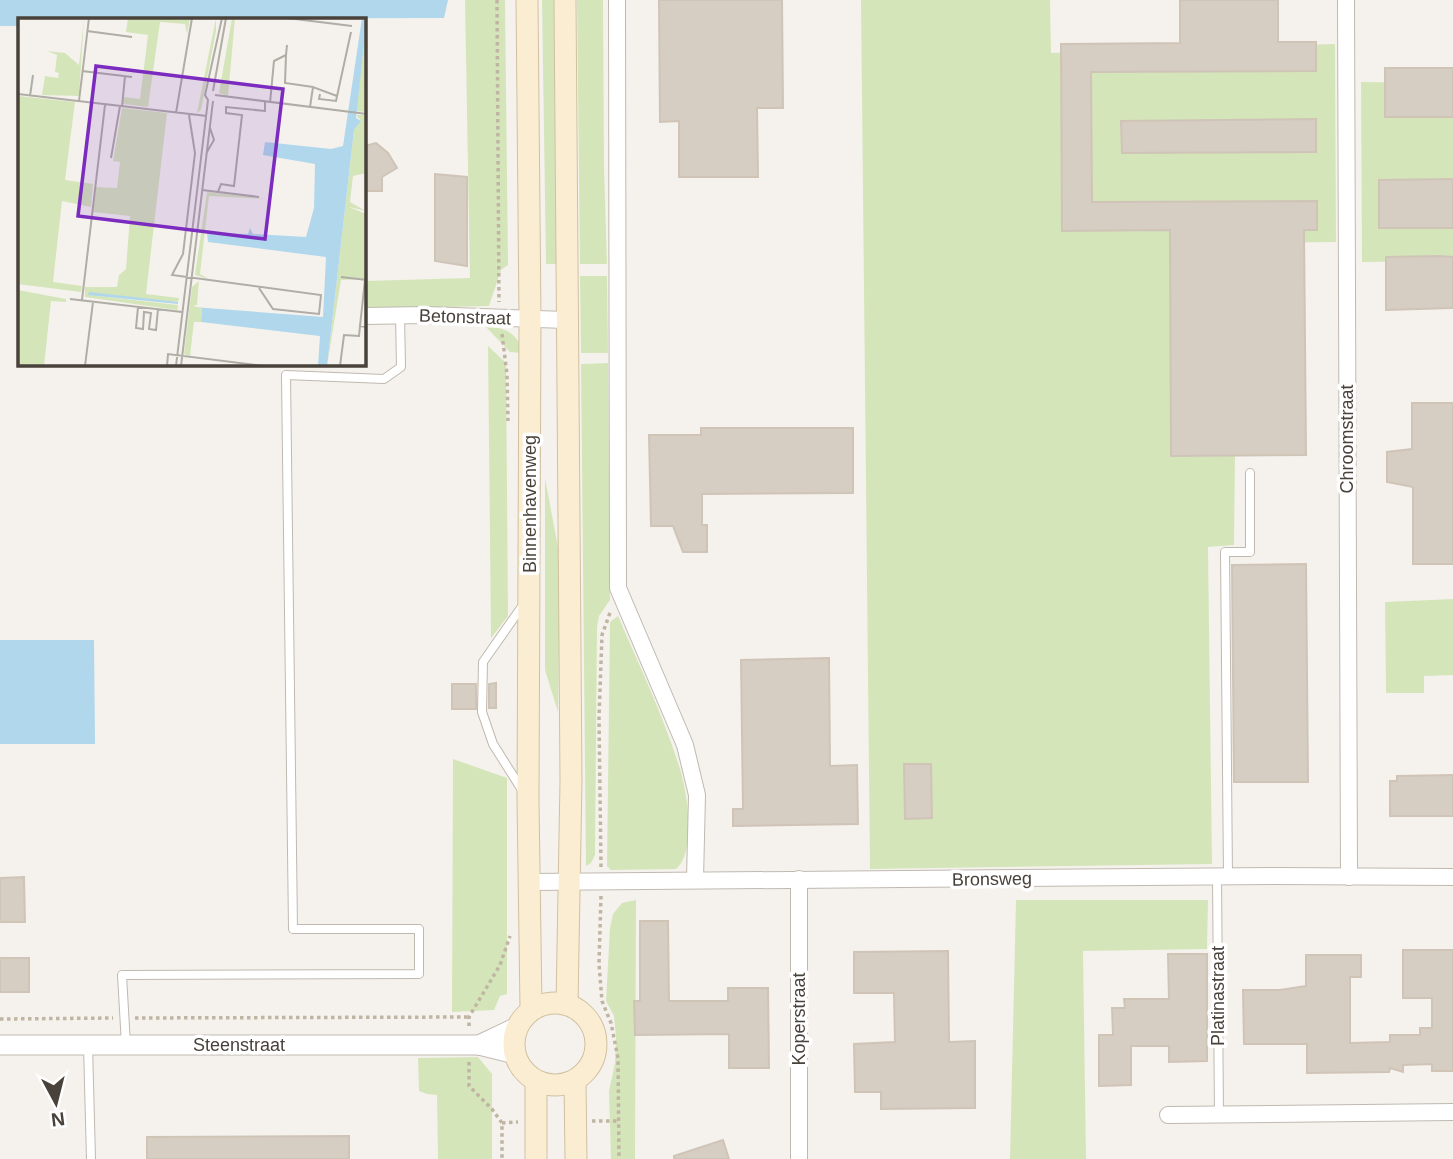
<svg xmlns="http://www.w3.org/2000/svg" width="1453" height="1159" font-family="Helvetica,sans-serif">
	<rect width="100%" height="100%" fill="#f5f2ed"/>
	<!-- green -->
	<g fill="#d5e5ba">
		<polygon points="465,0 505,0 508,265 501,270 489,306 364,309 364,281 470,278"/>
		<polygon points="542,0 558,0 560,264 546,264"/>
		<polygon points="577,0 603,0 604,168 607,264 580,264"/>
		<polygon points="861,0 1050,0 1051,53 1335,44 1336,242 1181,244 1179,456 1235,455 1234,545 1208,547 1212,864 870,869"/>
		<polygon points="1361,82 1453,83 1453,261 1362,262"/>
		<polygon points="580,276 607,276 608,353 581,353"/>
		<path d="M486,327C503,326 521,334 521,353L510,352Z"/>
		<polygon points="488,346 506,363 508,616 491,638"/>
		<polygon points="608,363 610,600 599,616 597,627 595,855 591,863 586,866 581,364"/>
		<polygon points="545,478 560,558 558,712 545,670"/>
		<polygon points="1453,599 1453,675 1424,676 1424,693 1386,693 1385,602"/>
		<path d="M618,616C639,665 663,715 679,766C687,789 697,852 676,869L611,870L607,866L610,622Z"/>
		<polygon points="453,759 507,778 507,994 500,996 494,1010 452,1012"/>
		<polygon points="636,900 635,1159 611,1159 609,1091 615,1063 616,1037 614,1016 606,1001 610,928 613,914 622,903"/>
		<polygon points="1016,900 1208,900 1207,949 1083,951 1086,1159 1010,1159"/>
		<polygon points="478,1057 492,1074 492,1159 438,1159 437,1095 427,1094 419,1091 418,1058"/>
	</g>
	<!-- water -->
	<g fill="#b0d7eb">
		<polygon points="0,0 448,0 444,18 19,19 19,26 0,26"/>
		<polygon points="0,640 94,640 95,744 0,744"/>
	</g>
	<!-- building -->
	<g fill="#d6cdc3" stroke="#d0c4b7" stroke-width="2">
		<polygon points="659,0 782,0 783,108 757,108 758,177 679,177 679,121 660,122"/>
		<polygon points="1180,0 1278,0 1278,42 1316,42 1316,71 1091,72 1092,202 1317,201 1317,230 1304,230 1306,455 1171,456 1170,230 1062,231 1061,44 1180,43"/>
		<rect x="1385" y="68" width="68" height="49"/>
		<polygon points="1316,119 1316,152 1122,153 1121,121"/>
		<polygon points="376,143 388,153 397,168 382,177 382,191 364,191 364,166 367,160 365,151 368,145"/>
		<polygon points="435,174 467,177 467,266 435,261"/>
		<polygon points="1453,179 1453,228 1379,228 1379,180"/>
		<polygon points="1438,256 1453,257 1453,308 1386,310 1386,257"/>
		<polygon points="1412,403 1453,403 1453,564 1413,564 1413,487 1387,482 1387,452 1412,449"/>
		<polygon points="701,428 853,428 853,493 702,494 702,525 707,525 707,552 683,552 673,526 651,526 649,435 701,435"/>
		<polygon points="1306,564 1308,782 1234,782 1232,565"/>
		<polygon points="829,658 830,766 857,765 858,824 733,826 733,809 743,809 741,660"/>
		<polygon points="496,683 496,708 489,708 489,684"/>
		<rect x="452" y="684" width="24" height="25"/>
		<polygon points="904,764 931,764 932,818 905,819"/>
		<polygon points="1453,775 1453,816 1390,816 1390,781 1397,781 1397,776"/>
		<polygon points="24,877 25,922 0,922 0,878"/>
		<polygon points="640,921 668,921 669,1001 728,1001 728,988 768,988 769,1068 729,1068 729,1034 635,1035 634,1001 640,1001"/>
		<polygon points="1403,950 1453,950 1453,1071 1432,1071 1432,1064 1403,1065 1403,1072 1390,1068 1389,1072 1307,1073 1307,1044 1244,1044 1243,990 1280,990 1306,986 1306,955 1361,955 1361,977 1350,977 1350,1043 1390,1042 1390,1035 1420,1035 1420,1028 1432,1028 1432,998 1403,998"/>
		<polygon points="948,951 949,1042 975,1041 975,1108 881,1109 881,1092 855,1092 854,1044 895,1042 894,993 854,993 854,952"/>
		<polygon points="1168,954 1207,954 1207,1061 1169,1062 1169,1046 1131,1046 1131,1085 1099,1086 1099,1035 1113,1035 1112,1008 1125,1008 1124,999 1169,999"/>
		<rect x="0" y="958" width="29" height="34"/>
		<polygon points="349,1136 349,1159 147,1159 147,1137"/>
		<polygon points="723,1140 729,1159 674,1159 674,1156"/>
	</g>
	<g fill="none" stroke-linecap="round" stroke-linejoin="round">
		<defs>
			<g id="service">
				<polyline points="522,790 493,744 482,712 483,662 523,605"/>
				<polyline points="1217,877 1219,1115"/>
				<polyline points="1228,877 1225,552 1250,552 1250,473"/>
				<polyline points="88,1045 91,1159"/>
				<polyline points="126,1045 122,975 419,974 419,929 293,929 286,375 384,379 401,367 400,315"/>
			</g>
			<g id="minor">
				<polyline points="617,0 618,588 685,745 697,795 695,879"/>
				<polyline points="1346,0 1349,877"/>
				<polyline points="364,316 426,315 566,320"/>
				<polyline points="799,879 799,1159"/>
				<polyline points="530,882 1275,876 1453,877"/>
				<polyline points="1168,1115 1453,1112"/>
			</g>
			<g id="tertiary">
				<polyline points="0,1045 479,1045 515,1054"/>
				<polyline points="479,1045 517,1027"/>
			</g>
			<g id="secondary">
				<polyline points="527,0 530,318 528,800 531,1008"/>
				<polyline points="565,0 571,781 567,1004"/>
				<circle cx="555" cy="1044" r="41"/>
				<polyline points="536,1081 536,1159"/>
				<polyline points="575,1081 576,1159"/>
			</g>
		</defs>
		<!-- service casing -->
		<use href="#service" stroke="#c0b9b0" stroke-width="10"/>
		<!-- minor casing -->
		<use href="#minor" stroke="#c0b9b0" stroke-width="18"/>
		<!-- tertiary casing -->
		<use href="#tertiary" stroke="#c0b9b0" stroke-width="21"/>
		<!-- secondary casing -->
		<use href="#secondary" stroke="#d0c0a1" stroke-width="23"/>
		<!-- path -->
		<g stroke="#c0b4a3" stroke-width="3.5" stroke-dasharray="3.5 3.5" stroke-linecap="butt">
			<polyline points="497,0 499,302"/>
			<polyline points="502,334 507,374 508,421"/>
			<polyline points="601,867 599,717 602,635 611,610"/>
			<polyline points="601,896 599,964 602,1001 611,1023 618,1058 619,1159"/>
			<polyline points="135,1018 469,1017"/>
			<polyline points="0,1019 113,1018"/>
			<polyline points="469,1026 469,1017 500,965 510,936"/>
			<polyline points="469,1062 469,1086 492,1109 502,1123 502,1159"/>
			<polyline points="592,1121 618,1121"/>
			<polyline points="502,1123 518,1122"/>
		</g>
		<!-- service -->
		<use href="#service" stroke="#fff" stroke-width="8"/>
		<!-- minor -->
		<use href="#minor" stroke="#fff" stroke-width="16"/>
		<!-- tertiary -->
		<use href="#tertiary" stroke="#fff" stroke-width="19"/>
		<!-- secondary -->
		<use href="#secondary" stroke="#faedd2" stroke-width="21"/>
	</g>
	<g text-anchor="middle" stroke-width="7" stroke-linejoin="round" paint-order="stroke">
		<!-- street labels -->
		<g font-size="18" fill="#49423b" stroke="#fff">
			<text transform="translate(465 317) rotate(2)" y="6">Betonstraat</text>
			<text transform="translate(1347 439) rotate(-90)" y="6">Chroomstraat</text>
			<text transform="translate(530 504) rotate(-90)" y="6">Binnenhavenweg</text>
			<text transform="translate(992 879) rotate(-1)" y="6">Bronsweg</text>
			<text transform="translate(1218 996) rotate(-90)" y="6">Platinastraat</text>
			<text transform="translate(799 1019) rotate(-90)" y="6">Koperstraat</text>
			<text x="239" y="1051">Steenstraat</text>
		</g>
	</g>
	<!-- overview -->
	<g transform="translate(18 18)">
		<rect width="348" height="348" fill="#f5f2ed"/>
		<path d="M66,0L61,78L24,77L27,58L40,60L41,55L37,54L39,37L29,33L47,35L61,47ZM110,0H172L169,16L167,6L142,4L130,89L105,86L106,79L122,81L130,17L108,14ZM198,0V13L183,92L179,95ZM214,0H217L210,78L201,75ZM348,8V94L338,93ZM0,78L57,84L47,162L75,166L73,189L44,183L35,264L64,268L63,274L0,266ZM104,90L149,95L128,276L161,280L160,284L71,277L160,287L159,292L67,279V269H99L101,257L108,251L112,198L75,194L78,169L99,170L102,144L95,143ZM338,97H348V155L335,158L332,184L348,193L331,189L348,196V261L323,262L309,348L336,112L343,103ZM189,174L249,181L191,178L182,256L191,261L177,257ZM181,263L179,287L175,288L184,290L183,304H176L172,338L166,336L174,269ZM0,272L48,281V284L33,283L26,348H0Z" fill="#d5e5ba"/>
		<path d="M344,0H348V8L338,100L343,103L336,112L309,348H300L302,318L183,304L184,290L175,289L305,299L308,239L190,224L189,215L230,216L232,210L235,216L288,219L296,190L297,146L245,137L247,124L313,131L325,128ZM71,274L160,284V286L70,277Z" fill="#b0d7eb"/>
		<path fill="none" stroke="#b0aca6" stroke-width="2" d="M269,0L334,8M69,13L114,19M268,37L267,65L295,69M64,53L114,59M195,73L208,0M0,76L189,98M302,76L301,81L318,83L333,14M197,77L349,96M12,78L15,57M61,83L71,0M252,85L256,43L268,37L269,27M104,89L107,58M292,89L295,69L319,78M158,95L174,0M171,97L177,135L165,236L154,257L303,277L301,296L255,291L241,270M189,134L196,122L192,110M93,140L102,88M184,172L241,179M200,174L203,166L216,168L224,97L208,95V89L247,93V84M323,259L349,262M52,281L164,294M64,282L87,87M120,289L118,310L125,311L126,294L133,295L131,311L138,312L140,291M342,308L347,262M67,348L75,284M149,348L150,336L246,348M158,348L190,82L187,77L204,0M163,348L195,83M322,348L326,317L341,318L342,308L349,309"/>
		<path fill="#7b2cbf" fill-opacity="0.15" stroke="#7b2cbf" stroke-width="3.5" d="M78,48L265,71L247,221L60,198Z"/>
		<rect width="348" height="348" fill="none" stroke="#49423b" stroke-width="3.5"/>
	</g>
	<!-- north arrow -->
	<g transform="translate(56 1103) rotate(173)" stroke="#ffffff" stroke-width="5" paint-order="stroke">
	<path d="M0-5L12 26L0 18L-12 26Z" fill="#49423b"/>
	<text y="-10" font-size="19" font-weight="bold" text-anchor="middle" fill="#49423b">N</text>
	</g>
</svg>
